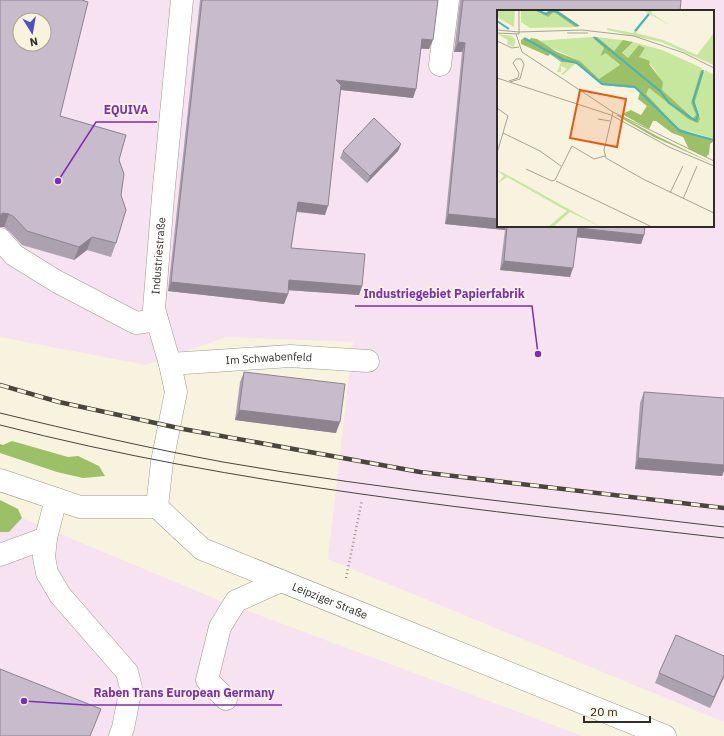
<svg xmlns="http://www.w3.org/2000/svg" width="724" height="736" font-family="'IBM Plex Sans',sans-serif">
	<rect width="100%" height="100%" fill="#f8f3df"/>
	<!-- industrial -->
	<g fill="#f6e2f1" fill-rule="evenodd">
		<path d="M0,0H724V722L328,559L353,342L227,337L146,365L0,337ZM498,11H713V226H498ZM20,20H44V44H20Z"/>
		<polygon points="22,518 216,599 582,736 0,736 0,532 9,532"/>
	</g>
	<!-- forest -->
	<g fill="#9bc065">
		<polygon points="12,441 68,457 78,456 99,466 105,476 83,478 57,472 0,453 0,444 3,445"/>
		<polygon points="0,500 18,509 22,518 9,532 0,532"/>
	</g>
	<g fill="none" stroke-linecap="round" stroke-linejoin="round">
		<defs>
			<g id="minor">
				<polyline points="440,65 448,0"/>
				<polyline points="0,239 14,255 56,281 136,323 157,320"/>
				<path id="s1" d="M170,364L290,356L368,361"/>
				<path id="s2" d="M0,480L80,507H157L202,549L665,736"/>
				<polyline points="56,499 46,538 44,557 47,573 60,595 127,672 131,688 123,728 120,736"/>
				<path id="s3" d="M157,507L162,462L176,392L170,364L154,309L163,197L182,0"/>
				<polyline points="0,555 46,538"/>
				<polyline points="226,699 207,680 220,627 236,601 281,581"/>
			</g>
		</defs>
		<!-- minor casing -->
		<use href="#minor" stroke="#9f9b88" stroke-width="23"/>
		<!-- path -->
		<polyline stroke="#959284" stroke-width="2.5" stroke-dasharray="1 3" stroke-linecap="butt" points="346,578 362,500"/>
		<!-- minor -->
		<use href="#minor" stroke="#fff" stroke-width="22"/>
		<!-- tram -->
		<g stroke="#48463d" stroke-width="1">
			<path d="M0,413C74,431 148,448 223,462C389,491 557,507 724,527"/>
			<path d="M0,425C238,486 481,510 724,538"/>
		</g>
		<defs>
			<polyline id="rail" points="0,385 59,402 183,429 420,472 724,508"/>
		</defs>
		<!-- rail casing -->
		<use href="#rail" stroke="#48463d" stroke-width="4.5"/>
		<!-- rail -->
		<use href="#rail" stroke="#f8f3df" stroke-width="3" stroke-dasharray="9" stroke-linecap="butt"/>
	</g>
	<!-- wall -->
	<g fill="#aca1af">
		<polygon points="0,0 60,116 119,160 121,195 116,243 111,257 87,250 74,260 22,245 9,231 4,227 0,227"/>
		<polygon points="200,0 438,0 429,49 421,49 416,89 413,98 341,90 325,215 296,212 291,248 362,286 359,295 288,290 288,294 284,304 168,291"/>
		<polygon points="460,0 681,0 498,226 645,226 644,235 641,244 577,237 570,277 500,270 505,230 445,224 462,52 454,52"/>
		<polygon points="401,144 398,151 367,183 340,158 343,151"/>
		<polygon points="244,372 336,433 235,420 240,382"/>
		<polygon points="644,392 724,398 724,471 722,476 635,469 640,403"/>
		<polygon points="724,655 724,677 710,708 655,683 659,673 724,656"/>
	</g>
	<!-- shaded-wall -->
	<g fill="#8c838f">
		<polygon points="422,39 433,40 429,49 418,48"/>
		<polygon points="458,42 465,43 462,52 454,52"/>
		<polygon points="336,80 416,89 413,98 333,89"/>
		<polygon points="401,144 398,151 367,183 370,176"/>
		<polygon points="298,202 328,206 325,215 294,211"/>
		<polygon points="3,213 9,214 4,227 0,227 0,215"/>
		<polygon points="448,214 498,219 498,226 506,226 505,230 445,224"/>
		<polygon points="578,228 644,235 641,244 574,237"/>
		<polygon points="92,237 87,250 74,260 79,247"/>
		<polygon points="504,261 573,268 570,277 500,270"/>
		<polygon points="289,280 362,286 359,295 286,290"/>
		<polygon points="171,282 288,294 284,304 168,291"/>
		<polygon points="239,410 340,422 336,433 235,420"/>
		<polygon points="638,458 724,465 724,471 722,476 635,469"/>
		<polygon points="724,675 724,677 710,708 714,697"/>
	</g>
	<!-- building -->
	<g fill="#c8bbcc" stroke="#8c838f" fill-rule="evenodd">
		<path d="M0,0H82L88,2L60,116L126,135L119,160L124,174L121,195L126,210L116,243L92,237L79,247L27,231L14,217L9,214L3,213L0,215ZM20,20H44V44H20Z"/>
		<polygon points="202,0 438,0 433,40 422,39 416,89 336,80 341,85 328,206 298,202 291,248 365,254 362,286 289,280 288,294 171,282"/>
		<polygon points="463,0 681,0 680,11 498,11 498,219 448,214 465,43 458,42"/>
		<polygon points="374,118 401,144 370,176 343,151"/>
		<polygon points="507,226 645,226 644,235 578,228 573,268 504,261"/>
		<polygon points="244,372 345,384 340,422 239,410"/>
		<polygon points="644,392 724,398 724,465 638,458"/>
		<polygon points="676,635 724,656 724,675 714,697 659,673"/>
		<polygon points="0,669 101,709 90,736 0,736"/>
	</g>
	<g text-anchor="middle" stroke-width="3.5" stroke-linejoin="round" paint-order="stroke">
		<!-- street labels -->
		<g font-size="11" fill="#2e2c25" stroke="#f8f3df">
			<text dy="4" stroke="none"><textPath href="#s3" startOffset="256">Industriestraße</textPath></text>
			<text dy="4" stroke="none"><textPath href="#s1" startOffset="99">Im Schwabenfeld</textPath></text>
			<text dy="4" stroke="none"><textPath href="#s2" startOffset="361">Leipziger Straße</textPath></text>
		</g>
	</g>
	<!-- overview -->
	<g transform="translate(497 10)">
		<rect width="217" height="217" fill="#f8f3df"/>
		<path d="M0,0H18L17,17L0,7ZM24,0H37L51,7L57,2L78,17L33,18L24,12ZM146,0H156L154,3L174,16L153,4L139,23L166,30L200,45L217,23V55L164,32L110,20V18L136,23L151,3ZM0,24L15,26L18,30L17,26L19,36L18,32L17,37L10,34L11,30ZM95,27L107,38L103,46L109,42L123,56L102,69L83,51L39,31ZM100,27L116,29L126,30L117,41ZM136,32L165,40L205,58L194,93L199,105L197,108L164,80L166,72L155,56L141,47L148,38L142,35L131,48L125,44ZM64,52L79,53L66,65L64,64L70,59L64,56V62H60ZM208,60L217,65V129L181,118L149,84L152,78L191,109H203L198,92ZM0,160L14,167L104,217L73,202L56,217H51L70,201L10,167L0,174L7,166Z" fill="#c6e79d"/>
		<path d="M37,0L49,3L52,0H60L83,16L78,17L57,2L51,7ZM95,27H100L117,41L126,30L136,32L125,43L131,48L142,35L148,38L142,47L153,51L152,54L166,72L165,80L196,108L199,105L194,93L204,60L207,62L198,92L203,109L201,113L191,109L152,78L149,84L181,118L217,131L213,134L212,144L209,147L192,139L186,127L175,123L159,111H156L152,119L125,104L134,100L144,105L150,96L141,89L143,82L138,78L105,75L78,53L64,52L53,44L51,46L24,34V30L27,28L32,30L34,28L40,29L60,42L83,51L102,69L123,55L109,43L103,46L107,38ZM119,105H122L158,125L217,154L157,127Z" fill="#9bc065"/>
		<path fill="none" stroke="#44b4bd" stroke-width="2" d="M40,0L49,4L55,1L60,2L81,16M0,11L12,19M138,21L152,4M97,27L163,81L172,93L199,111L201,105L196,91L206,60M27,28L67,50L80,53L105,74L138,77L183,121L217,130"/>
		<path fill="none" stroke="#a7a395" stroke-width="1" d="M22,0V22L85,20L137,26L187,43L217,58M0,20L22,22V24L0,23M70,23H91M19,24L25,42L116,102L217,151M0,31L15,38L22,37M0,68L114,105L172,137L217,156M12,71L21,68L22,63L16,53L19,49H24L27,54L23,69L13,72M0,98L11,106L0,143M116,102L107,140L109,148L146,169L217,203M101,109L113,111M6,123L43,141L64,156M29,159L55,171L58,170L75,136L97,149L108,146M59,171L155,217M173,183L186,156M186,189L200,156"/>
		<path fill="#e8590c" fill-opacity="0.15" stroke="#e8590c" stroke-width="2" d="M83,80L129,89L120,137L73,128Z"/>
		<rect width="217" height="217" fill="none" stroke="#2e2c25" stroke-width="2"/>
	</g>
	<!-- callouts -->
	<path fill="none" stroke="#7b2cbf" stroke-width="1.5" d="M58 181L96 122H157M538 354L532 306H355M24 701L85 705H282"/>
	<g fill="#7b2cbf" stroke="#f8f3df" stroke-width="1.5">
		<circle cx="58" cy="181" r="4"/>
		<circle cx="538" cy="354" r="4"/>
		<circle cx="24" cy="701" r="4"/>
	</g>
	<g font-size="12" text-anchor="middle" font-weight="bold" fill="#7b2cbf" stroke="#f8f3df" stroke-width="3.5" stroke-linejoin="round" paint-order="stroke">
		<text x="126" y="114">EQUIVA</text>
		<text x="444" y="298">Industriegebiet Papierfabrik</text>
		<text x="184" y="697">Raben Trans European Germany</text>
	</g>
	<!-- north arrow -->
	<g transform="translate(32 32) rotate(169)"><circle r="19" fill="#f8f3df" stroke="#a7a395"/>
	<path d="M0-3L7 15L0 10L-7 15Z" fill="#4c51c7"/>
	<text y="-6" font-size="11" font-weight="bold" text-anchor="middle" fill="#2e2c25">N</text>
	</g>
	<!-- scale -->
	<path d="M584 716v6h66v-6" fill="none" stroke="#2e2c25" stroke-width="2"/>
	<text x="590" y="716" font-size="12" fill="#2e2c25" stroke="#f8f3df" stroke-width="3" paint-order="stroke">20 m</text>
</svg>
